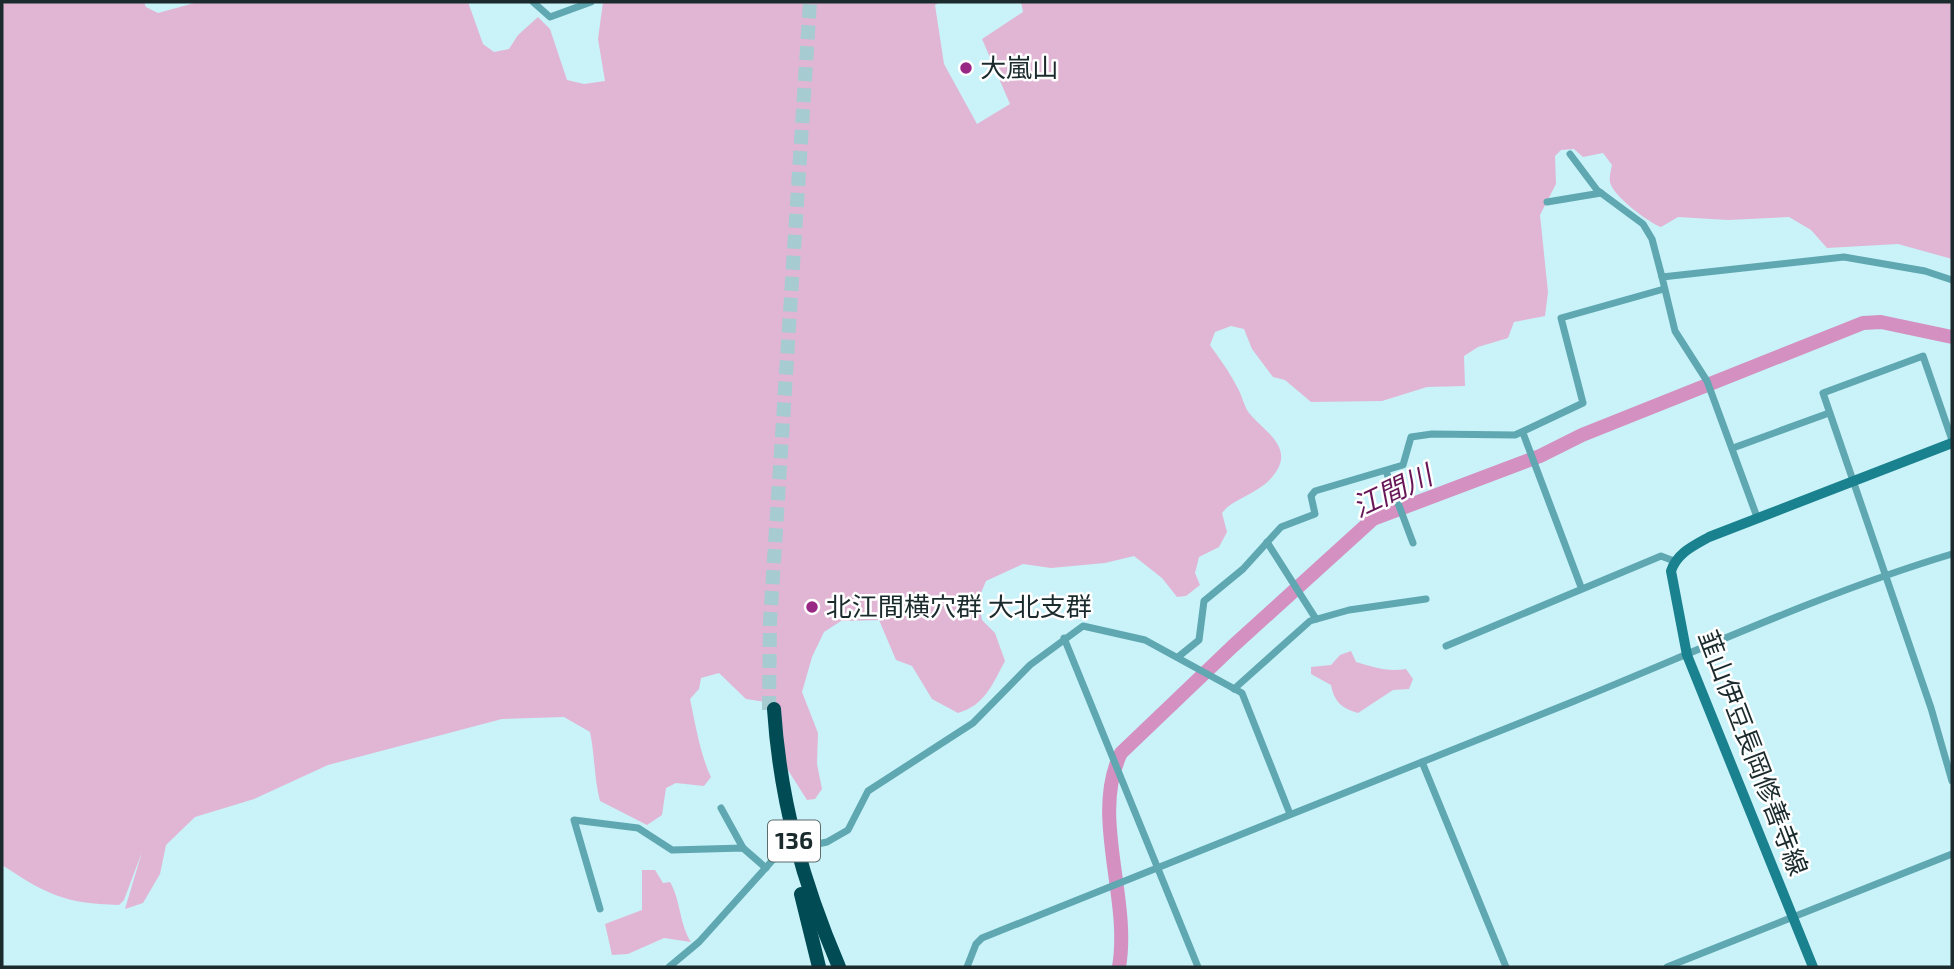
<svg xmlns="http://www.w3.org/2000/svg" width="1954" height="969" font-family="'Exo 2','Noto Sans JP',sans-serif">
	<rect width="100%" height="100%" fill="#c9f3f9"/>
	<!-- green -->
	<g fill="#e1b6d4">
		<path d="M2,2H144L146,7L158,13L198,2H468L483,44L494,52L509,49L518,35L538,17L550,29L567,80L584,84L605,81L598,39L603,2H940L935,5L944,64L977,124L1010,104L982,39L1023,12L1021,2H1952V259L1898,244L1827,248L1811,230L1789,217L1728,220L1678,217L1661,227C1649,223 1612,195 1610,182C1609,177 1611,170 1612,165L1603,153L1583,157L1574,149L1561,150L1555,156L1556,184L1540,215L1548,292L1545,316L1514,322L1508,338L1478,347L1464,356L1465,386L1427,387L1382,401L1311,402L1285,380L1273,377L1252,349L1244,329L1231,326L1215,332L1210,345C1219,358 1229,371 1236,385C1241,393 1243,402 1247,410C1259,429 1298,446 1273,476C1259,494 1233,498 1222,513L1227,532L1219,547L1199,557L1195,573L1200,585L1186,596L1177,597L1162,578L1134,556L1105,563L1051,568L1023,564L986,581L978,600L982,620L995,633L1005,661C992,685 985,705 958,713L932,699L912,666L896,660L879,620L841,621L824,632L812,657L802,692L818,733L817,764L822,789L815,799L807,800L786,767L779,704L746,699L719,673L701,678L699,689L690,699C695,723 701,757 711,777L704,786L676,783L666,788L662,815L647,825L600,801C594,778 595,756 590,732L564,717L502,719L328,765L254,799L195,817L166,845L160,874L143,903L125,909L142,852L124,900L119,905C63,903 48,895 2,865Z"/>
		<path d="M1351,651L1356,662C1374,667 1386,672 1406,669L1413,679L1409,689L1393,690L1358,713C1341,708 1334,701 1331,685L1311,674V667L1331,665L1340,655Z"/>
		<path d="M642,870H655L663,883L670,882C681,901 679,923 691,942L664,938L628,954L612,955L605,924L642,910Z"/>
	</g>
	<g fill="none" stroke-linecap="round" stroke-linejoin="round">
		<!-- river -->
		<path stroke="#d390c1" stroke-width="14" d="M1119,967C1131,898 1090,816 1121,753L1233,646L1373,519L1540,456L1582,435L1863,323L1881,322L1952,337"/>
		<!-- highway-tunnel -->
		<polyline stroke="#a6cbd0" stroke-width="14" stroke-dasharray="14 7" stroke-linecap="butt" points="769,710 770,622 810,2"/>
		<!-- street -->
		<g stroke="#5fa7b1" stroke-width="7">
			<polyline points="533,2 550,17 591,2"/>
			<polyline points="1570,154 1597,190 1643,224 1652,239 1662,277"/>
			<polyline points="1547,202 1601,193"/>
			<polyline points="1523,433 1581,587"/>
			<polyline points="1952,440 1923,356 1823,393 1931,708 1952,781"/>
			<polyline points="1733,448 1829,413"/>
			<polyline points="1386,471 1413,543"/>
			<polyline points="1757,517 1707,381 1675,331 1662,277 1844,257 1925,271 1952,280"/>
			<polyline points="1267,542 1316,619"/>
			<polyline points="1064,638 1198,967"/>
			<polyline points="1446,646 1661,556 1674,561"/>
			<polyline points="1178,657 1199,640 1204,601 1243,569 1281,527 1315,514 1311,496 1315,491 1403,465 1411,437 1432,434 1515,435 1583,403 1561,318 1664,289"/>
			<polyline points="1234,689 1310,621 1349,610 1426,599"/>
			<polyline points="1422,762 1506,967"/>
			<polyline points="721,808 743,848"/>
			<polyline points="799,848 827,842 848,830 868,791 973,723 1030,665 1083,626 1145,640 1242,693 1290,814"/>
			<polyline points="600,909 574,820 638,828 672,850 743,848 766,868"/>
			<polyline points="669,967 699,942 779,853 786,850"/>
			<path d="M967,967L976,944L982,938C1179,859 1376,781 1572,702C1698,651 1822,593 1952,554"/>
			<polyline points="1667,967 1952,854"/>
		</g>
		<!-- secondary -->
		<path stroke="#1a818e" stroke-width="10" d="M1813,967L1687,655L1671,571C1677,553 1693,546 1709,537L1952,443"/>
		<!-- highway -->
		<g stroke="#004b54" stroke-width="14">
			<path d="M774,709C780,801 803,883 839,967"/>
			<polyline points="801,894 819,967"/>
		</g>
	</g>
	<!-- markers -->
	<g fill="#992784" stroke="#fff" stroke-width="2.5">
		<circle cx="966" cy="68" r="7"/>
		<circle cx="812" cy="607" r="7"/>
	</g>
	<g text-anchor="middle" stroke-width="5" stroke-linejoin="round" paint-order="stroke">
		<!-- shield labels -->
		<rect fill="#fff" stroke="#5f6b6c" stroke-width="2" x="768" y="820.5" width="52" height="41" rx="5"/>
		<g font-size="24" font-weight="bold" fill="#1b2b2d">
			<text x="794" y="849">136</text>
		</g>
		<!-- poi labels -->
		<g font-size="26" fill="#1b2b2d" stroke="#fff" text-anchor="start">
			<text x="980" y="77">大嵐山</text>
			<text x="826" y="616">北江間横穴群 大北支群</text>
		</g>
		<!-- street labels -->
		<g font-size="26" fill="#1b2b2d" stroke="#fff">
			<text transform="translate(1753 753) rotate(69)" y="9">韮山伊豆長岡修善寺線</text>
		</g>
		<!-- water labels -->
		<g font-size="28" font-style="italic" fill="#671758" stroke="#fff">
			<text transform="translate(1392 491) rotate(-25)" y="10">江間川</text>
		</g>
	</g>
	<!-- border -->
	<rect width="1954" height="969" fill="none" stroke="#1b2b2d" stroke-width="7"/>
</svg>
